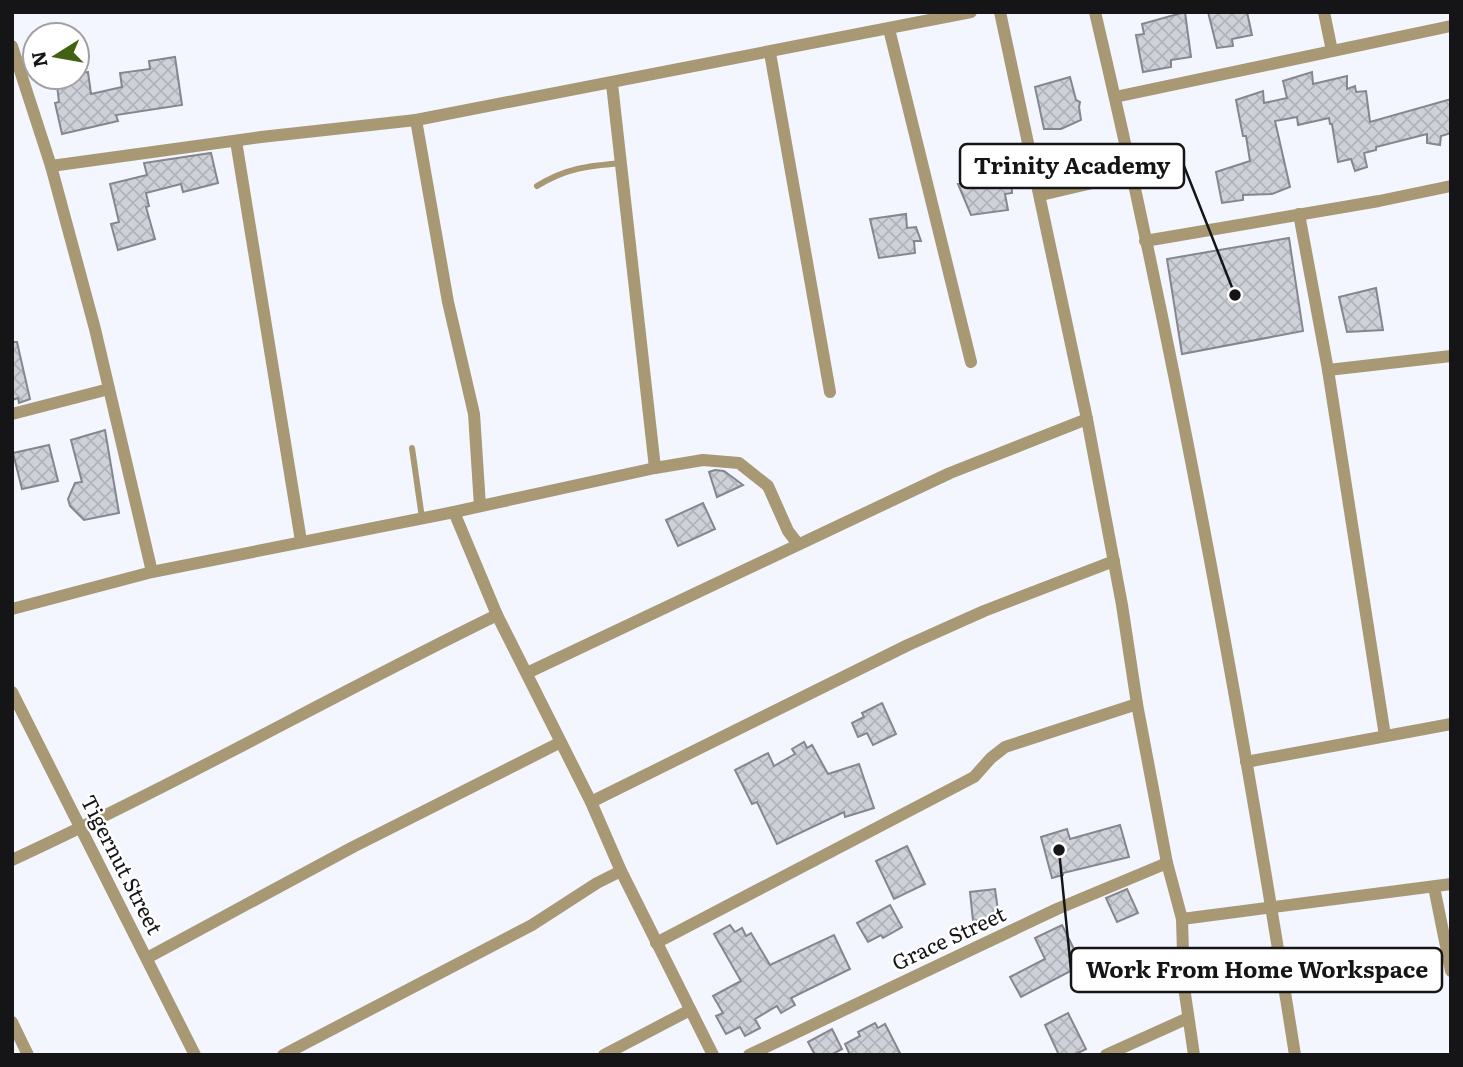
<svg xmlns="http://www.w3.org/2000/svg" width="1463" height="1067" font-family="Literata,serif">
	<defs>
		<pattern id="building-cross-hatch" width="8" height="8" patternUnits="userSpaceOnUse" patternTransform="scale(1.75)"><rect width="8" height="8" fill="#cfd1d9"/><path d="M0 0l8 8M0 8l8-8" fill="none" stroke="#b1b3ba"/></pattern>
	</defs>
	<rect width="100%" height="100%" fill="#f4f6ff"/>
	<!-- building -->
	<g fill="url(#building-cross-hatch)" stroke="#85868e" stroke-width="2">
		<polygon points="1185,12 1191,57 1171,60 1171,67 1143,72 1136,35 1144,34 1142,24"/>
		<polygon points="1208,12 1247,12 1252,35 1232,39 1233,46 1217,48"/>
		<polygon points="175,57 182,105 116,115 118,121 62,134 55,103 59,102 56,77 77,77 77,73 88,72 91,94 122,87 120,73 150,69 149,61"/>
		<polygon points="1312,72 1313,84 1347,76 1347,89 1355,86 1356,92 1366,91 1370,122 1451,99 1451,133 1441,136 1440,145 1427,143 1427,134 1376,147 1376,150 1364,153 1367,167 1355,171 1351,159 1338,162 1332,124 1330,124 1329,118 1298,125 1297,117 1275,121 1290,187 1272,194 1243,195 1243,200 1222,203 1216,172 1250,161 1246,136 1243,136 1236,100 1263,91 1264,103 1287,98 1283,81"/>
		<polygon points="1070,77 1076,100 1080,102 1079,107 1081,120 1061,129 1044,129 1035,87"/>
		<polygon points="211,153 218,183 183,192 181,184 146,193 149,206 146,207 155,239 118,250 111,224 119,222 110,184 147,175 144,163"/>
		<polygon points="1000,156 1002,176 1011,175 1012,193 1005,194 1008,210 971,215 958,184 979,181 975,161"/>
		<polygon points="906,214 907,228 916,227 921,241 914,241 915,253 879,258 870,219"/>
		<polygon points="1289,238 1303,331 1182,354 1167,259"/>
		<polygon points="1376,288 1383,330 1347,332 1339,297"/>
		<polygon points="12,342 17,342 30,399 19,403 18,398 12,400"/>
		<polygon points="105,430 119,513 84,520 70,506 68,499 75,483 82,482 71,440"/>
		<polygon points="49,445 58,481 22,489 13,453"/>
		<polygon points="715,470 724,471 743,485 717,497 709,472"/>
		<polygon points="703,503 715,529 678,546 666,520"/>
		<polygon points="882,703 896,734 873,745 867,733 858,737 852,723 864,717 862,713"/>
		<polygon points="804,742 807,748 812,745 828,774 859,764 874,808 845,817 844,812 777,844 757,802 752,804 735,770 768,753 774,766 795,754 792,749"/>
		<polygon points="1120,825 1129,857 1063,873 1063,875 1052,878 1041,837 1067,829 1070,839"/>
		<polygon points="907,846 925,884 894,899 876,861"/>
		<polygon points="995,889 999,918 973,921 970,892"/>
		<polygon points="1127,889 1138,913 1117,922 1106,898"/>
		<polygon points="890,905 902,927 883,938 881,935 868,942 857,923"/>
		<polygon points="730,925 735,932 742,928 746,936 751,933 770,965 834,935 850,969 791,998 795,1005 781,1013 777,1006 755,1019 760,1028 745,1036 740,1027 726,1034 716,1016 723,1013 713,996 741,981 714,934"/>
		<polygon points="1062,925 1082,965 1021,997 1010,977 1045,959 1035,938"/>
		<polygon points="1068,1013 1086,1049 1074,1055 1059,1055 1045,1025"/>
		<polygon points="875,1023 878,1028 885,1024 901,1055 850,1055 845,1044 860,1036 858,1032"/>
		<polygon points="832,1029 842,1049 831,1055 815,1055 808,1042"/>
	</g>
	<g fill="none" stroke-linecap="round" stroke-linejoin="round">
		<!-- lane -->
		<g stroke="#a89974" stroke-width="6">
			<path d="M537,186C566,168 588,166 621,163"/>
			<polyline points="412,448 422,518"/>
		</g>
		<!-- street -->
		<g stroke="#a89974" stroke-width="12">
			<polyline points="1000,12 1087,419 1122,605 1137,704 1167,863 1182,919 1184,987 1194,1055"/>
			<path d="M1095,12C1176,356 1240,706 1295,1055"/>
			<polyline points="1324,12 1332,51"/>
			<polyline points="889,29 971,362"/>
			<polyline points="12,46 51,166 95,329 152,572"/>
			<polyline points="770,53 830,392"/>
			<polyline points="612,84 655,468"/>
			<polyline points="1115,97 1451,26"/>
			<polyline points="416,120 448,302 474,414 480,506"/>
			<polyline points="236,141 301,541"/>
			<polyline points="51,166 261,137 416,120 971,12"/>
			<polyline points="1041,195 1131,174"/>
			<polyline points="1299,214 1328,370 1385,736"/>
			<polyline points="1145,241 1379,201 1451,186"/>
			<polyline points="1328,370 1451,356"/>
			<polyline points="12,414 109,389"/>
			<polyline points="454,512 497,615 591,802 621,871 713,1055"/>
			<polyline points="12,609 152,572 454,512 655,468 703,460 739,463 768,486 788,531 798,544"/>
			<polyline points="527,673 950,473 1087,419"/>
			<polyline points="12,692 195,1055"/>
			<polyline points="1246,762 1451,724"/>
			<polyline points="591,802 908,645 984,611 1114,561"/>
			<path d="M12,860C177,784 335,694 497,615"/>
			<polyline points="1434,887 1451,971"/>
			<polyline points="1182,919 1451,884"/>
			<polyline points="656,943 974,777 991,758 1005,747 1137,704"/>
			<polyline points="147,958 353,847 559,743"/>
			<polyline points="12,1022 28,1055"/>
			<polyline points="283,1055 532,925 597,883 621,871"/>
			<polyline points="604,1055 690,1010"/>
			<polyline points="749,1055 1057,909 1167,863"/>
			<polyline points="1106,1055 1188,1018"/>
		</g>
	</g>
	<g text-anchor="middle" stroke-width="5" stroke-linejoin="round" paint-order="stroke">
		<!-- street labels -->
		<g font-size="21" fill="#151518" stroke="#fff">
			<text transform="translate(121 865) rotate(63)" y="7">Tigernut Street</text>
			<text transform="translate(949 939) rotate(-25)" y="7">Grace Street</text>
		</g>
	</g>
	<!-- callouts -->
	<path fill="none" stroke="#151518" stroke-width="2.5" d="M1235 295L1184 166M1059 850L1071 970"/>
	<g fill="#151518" stroke="#fff" stroke-width="2.5">
		<circle cx="1235" cy="295" r="7"/>
		<circle cx="1059" cy="850" r="7"/>
	</g>
	<g fill="#fff" stroke="#151518" stroke-width="2.5">
		<rect x="960" y="144" width="224" height="44" rx="7"/>
		<rect x="1071" y="948" width="371" height="44" rx="7"/>
	</g>
	<g font-size="23" text-anchor="middle" font-weight="bold" fill="#151518">
		<text x="1072" y="174">Trinity Academy</text>
		<text x="1257" y="978">Work From Home Workspace</text>
	</g>
	<!-- border -->
	<rect width="1463" height="1067" fill="none" stroke="#151518" stroke-width="28"/>
	<!-- north arrow -->
	<g transform="translate(56 56) rotate(259)"><circle r="33" fill="#ffffff" stroke="#a1a1a3" stroke-width="2"/>
	<path d="M0-5L12 26L0 18L-12 26Z" fill="#436113"/>
	<text y="-10" font-size="19" font-weight="bold" text-anchor="middle" fill="#151518">N</text>
	</g>
</svg>
